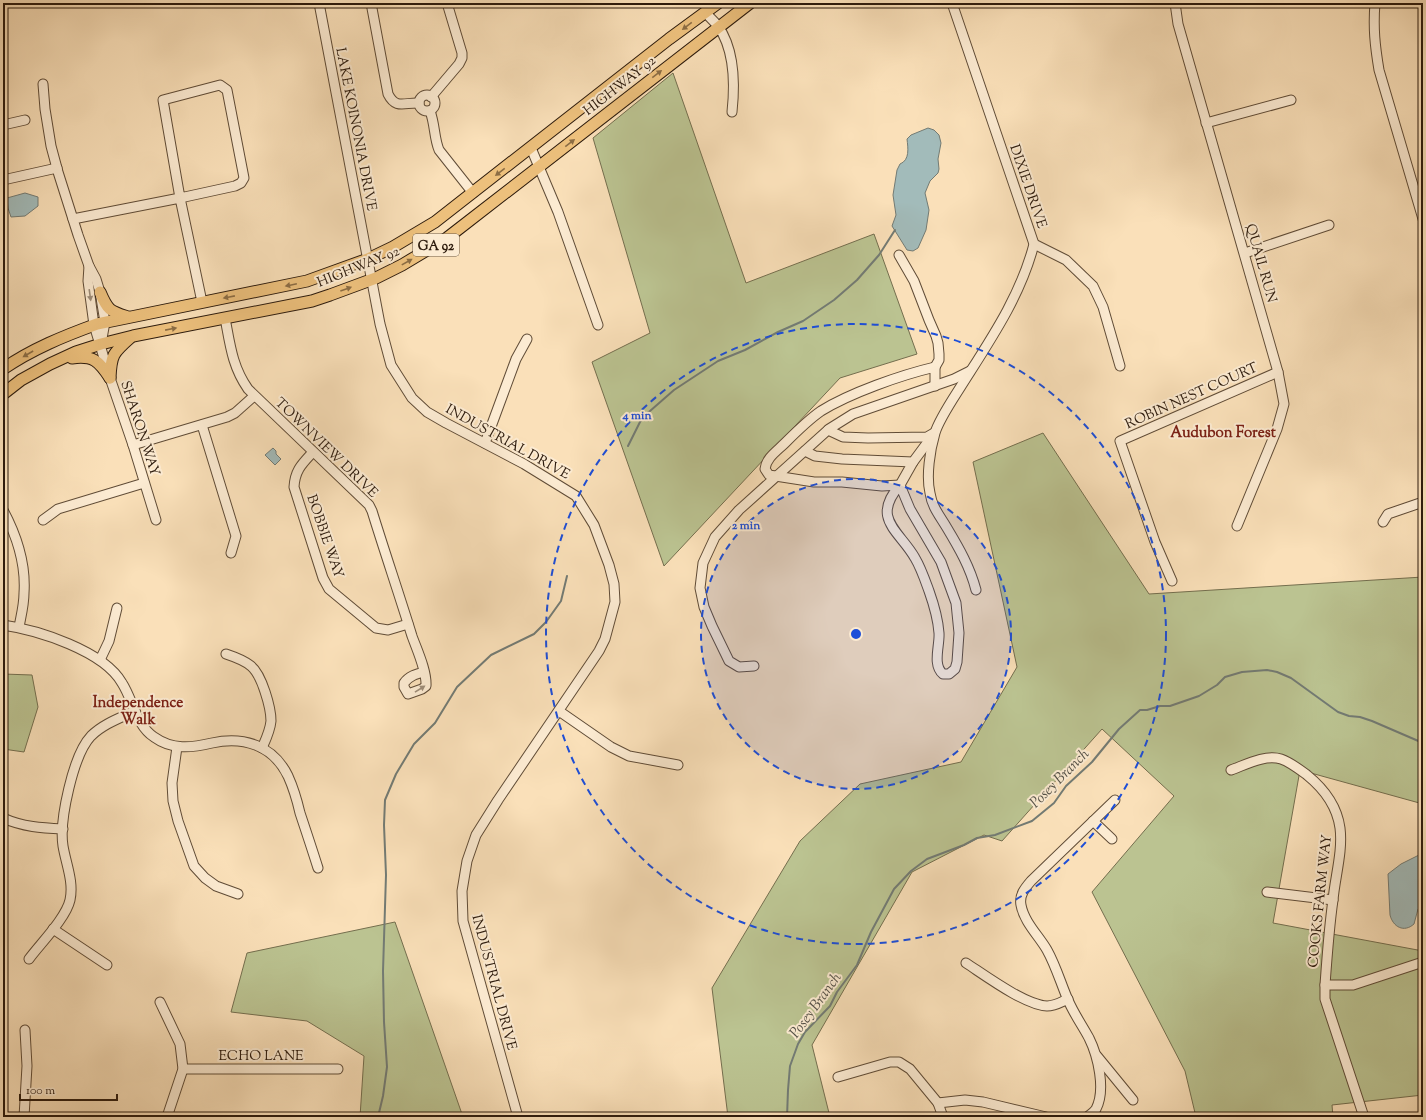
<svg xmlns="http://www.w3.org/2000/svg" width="1426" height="1120" font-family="'Sorts Mill Goudy',serif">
	<rect width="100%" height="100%" fill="#fae0b9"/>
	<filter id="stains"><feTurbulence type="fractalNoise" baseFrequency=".005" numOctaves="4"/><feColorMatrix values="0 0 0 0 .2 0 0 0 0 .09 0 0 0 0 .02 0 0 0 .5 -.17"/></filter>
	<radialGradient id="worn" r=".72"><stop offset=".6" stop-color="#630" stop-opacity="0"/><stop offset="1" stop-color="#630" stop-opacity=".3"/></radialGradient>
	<!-- green -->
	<g fill="#bbc391" stroke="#746e4e">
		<polygon points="673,73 746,283 874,234 917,354 840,378 664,566 592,362 650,333 593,138"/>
		<polygon points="1043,433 1149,594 1423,577 1423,804 1300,770 1273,923 1423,951 1423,1095 1332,1105 1333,1117 1196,1117 1185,1071 1092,892 1174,796 1102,729 1002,841 984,835 912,872 812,1045 830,1117 728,1117 712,988 800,841 860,784 961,762 1017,667 973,462"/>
		<polygon points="3,674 32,675 38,707 24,752 3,749"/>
		<polygon points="395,922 463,1117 360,1117 364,1056 307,1021 231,1012 247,953"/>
	</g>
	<!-- water -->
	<g fill="#a2bbba" stroke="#737b74">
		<path d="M928,128L934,130L939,135L941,143L938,159L939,169L938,173L930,181L925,193L929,210L926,230L918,248L913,251L907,250L892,226L896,215L893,195L897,170L900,164C910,160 908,148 907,139L911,135Z"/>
		<polygon points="25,193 38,197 38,206 25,216 11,217 8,208 7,198"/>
		<polygon points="273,448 276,451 276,454 281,459 275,465 265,455"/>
		<path d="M1423,853V905L1418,909L1414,924C1404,933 1393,927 1390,915L1388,874L1401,864Z"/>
	</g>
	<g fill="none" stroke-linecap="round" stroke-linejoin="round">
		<!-- stream -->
		<g stroke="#737b74" stroke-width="2">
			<polyline points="628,446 642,418 674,390 718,361 745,350 778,332 803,321 834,300 857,280 879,255 895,230"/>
			<polyline points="378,1117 383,1096 387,1067 384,1022 383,971 386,875 384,825 385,800 396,774 414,744 435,723 457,687 491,655 534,634 546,622 561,601 567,576"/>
			<polyline points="787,1117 788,1090 790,1066 798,1044 805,1032 830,1006 837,992 857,965 871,932 894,889 911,871 927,859 964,845 977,838 995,835 1032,821 1054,803 1066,786 1092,762 1119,729 1140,710 1147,710 1160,706 1170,706 1199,696 1217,685 1225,677 1242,672 1267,670 1277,672 1291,678 1338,712 1349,716 1360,717 1372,721 1423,743"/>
		</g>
		<defs>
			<g id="minor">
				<polyline points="319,3 380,324 391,365 412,398 427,412 446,423 524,464 576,496 594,525 609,565 614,584 615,602 605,639 599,651 498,800 476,835 467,861 462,891 463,921 518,1117"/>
				<path d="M371,3L388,94C396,110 405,102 419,103"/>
				<path d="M952,3L1034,244C1021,295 991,339 963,383C955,396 939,419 935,433C930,450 926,476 930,493C932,507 940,516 947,528C959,548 970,567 976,590"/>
				<polyline points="1175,3 1178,24 1278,372 1284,404 1277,429 1237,526"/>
				<path d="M1375,3C1373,28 1375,46 1379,70L1423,219"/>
				<path d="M705,12C709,17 714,21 718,26C735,50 735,84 732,112"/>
				<polyline points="43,84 45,109 51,146 58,172 78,235 89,266 96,279 100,292 105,322 101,344"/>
				<polygon points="220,85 227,90 244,178 241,183 235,186 180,198 163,100"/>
				<circle cx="427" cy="103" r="8"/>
				<polyline points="431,97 459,64 462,58 462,53 447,3"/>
				<path d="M430,111C435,124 434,138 439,150L473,193"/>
				<polyline points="1206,123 1291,100"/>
				<polyline points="3,125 25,120"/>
				<polyline points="531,148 558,212 598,325"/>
				<polyline points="3,180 57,168"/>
				<polyline points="73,219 180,198 202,302"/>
				<polyline points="1034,244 1066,260 1093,286 1103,307 1120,366"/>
				<polyline points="1245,253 1329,225"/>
				<polyline points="899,255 914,281 929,320 936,336 938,343 939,354 939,360 935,367"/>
				<polyline points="89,266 88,281 94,325 110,378 133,445 156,520"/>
				<path d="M225,318C230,344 232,366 248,389L369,505L372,511C385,553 399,594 412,636C417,650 427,671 426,686L422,689L408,694L404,687V683C409,676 416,674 424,672"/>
				<polyline points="202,425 236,536 231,553"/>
				<polyline points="828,430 843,437 868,438 927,437 934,433"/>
				<polyline points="485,443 516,359 527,339"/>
				<polyline points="133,445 227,417 235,413 254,396"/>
				<polyline points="805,451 815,456 842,459 913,462 933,435"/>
				<path d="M313,452C302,464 295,470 294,487L323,578L329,589L376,628L388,630L408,624"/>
				<path d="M900,485C870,519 900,531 915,558C921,568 925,580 929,591C934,605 938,619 939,633C940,645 932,665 943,674H949L955,669L957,662L959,633L956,603L941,562L910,509L900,485L913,462"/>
				<path d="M900,485L882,486L842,482H814L769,475L765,469C766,458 777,451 785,443C796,432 808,420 821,411C850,393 901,375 935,367V386"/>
				<path d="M3,510C17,536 26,563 24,593C24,605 21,616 19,627"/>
				<polyline points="43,520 58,509 144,483"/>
				<polyline points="1383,522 1388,514 1423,502"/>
				<polyline points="1172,581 1155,542 1120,441 1278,372"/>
				<path d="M3,625C38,630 104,651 122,683C133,700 136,725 154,737C172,750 191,748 212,743C243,736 273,745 288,776C293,787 297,800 300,813C306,831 312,849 318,868"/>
				<path d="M226,654C235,657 244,660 251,666C262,675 271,708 271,721C270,731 266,739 262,748"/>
				<polyline points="100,660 109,641 117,608"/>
				<polyline points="754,666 739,667 729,661 712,626 704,607 700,588 703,563 715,537 739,510 829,429 853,414 954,379 970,371"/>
				<polyline points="559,711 611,747 629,756 678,765"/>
				<polyline points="177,747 172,783 173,801 178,821 194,866 205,878 216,886 238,894"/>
				<path d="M1231,770C1245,765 1265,754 1281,759C1290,762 1299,769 1307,775C1323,788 1337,806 1340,828C1343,851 1335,877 1333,900C1329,928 1327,957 1325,985V999L1364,1117"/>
				<path d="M3,818C23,827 42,828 63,829"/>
				<polyline points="1093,821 1112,839"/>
				<polyline points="1267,892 1333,900"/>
				<polyline points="53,929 107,965"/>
				<path d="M29,959C40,944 66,918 70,900C74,882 66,864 63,846C59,821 73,755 91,736C103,724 120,718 135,711"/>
				<path d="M966,963C986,976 1025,1005 1047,1006C1055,1006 1061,1002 1068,999"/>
				<polyline points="1325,985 1353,985 1423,962"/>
				<polyline points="160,1002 180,1044 183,1069 167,1117"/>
				<polyline points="1097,1056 1133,1100"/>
				<polyline points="183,1069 338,1069"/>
				<polyline points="838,1077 890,1062 899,1062 910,1069 938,1103 943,1117"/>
				<polyline points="938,1103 965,1100 983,1102 1046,1117"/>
				<polyline points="24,1117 27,1066 25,1030"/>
				<path d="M1087,1117C1091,1114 1094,1112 1096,1109C1106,1090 1098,1056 1089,1038C1082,1025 1074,1014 1068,1000C1061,984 1056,966 1047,950C1039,936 1024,922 1021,905C1019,895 1025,888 1031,881L1115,800"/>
			</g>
			<g id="major">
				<path d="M100,292C108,311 110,311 128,317"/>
				<path d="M72,358C93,355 99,361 110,378"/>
				<path d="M3,369C32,349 64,336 97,324L307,281L368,259L393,247L435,222L669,39L718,3"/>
				<path d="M110,378C111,355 113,353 130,338"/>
				<polyline points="3,394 21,380 50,364 76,352 101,344 133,336 312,301 330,295 376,278 402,265 447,238 750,3"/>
			</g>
		</defs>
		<!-- minor casing -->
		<use href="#minor" stroke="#604c37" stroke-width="11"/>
		<!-- major casing -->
		<use href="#major" stroke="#2c1a0c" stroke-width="13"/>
		<!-- minor -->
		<use href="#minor" stroke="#fcebd2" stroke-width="9"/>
		<!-- major -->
		<use href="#major" stroke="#edc07c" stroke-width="11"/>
	</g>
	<!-- one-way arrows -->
	<defs><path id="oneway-solid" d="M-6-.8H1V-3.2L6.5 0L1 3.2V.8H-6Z"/></defs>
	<g fill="#8c6d44">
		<use href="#oneway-solid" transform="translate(687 26) rotate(143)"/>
		<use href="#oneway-solid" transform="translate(657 74) rotate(-38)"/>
		<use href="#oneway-solid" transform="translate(570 143) rotate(-38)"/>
		<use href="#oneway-solid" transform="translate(500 172) rotate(142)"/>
		<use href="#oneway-solid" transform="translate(407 262) rotate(-29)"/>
		<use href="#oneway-solid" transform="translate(291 285) rotate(168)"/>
		<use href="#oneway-solid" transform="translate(346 289) rotate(-20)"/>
		<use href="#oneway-solid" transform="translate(229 297) rotate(169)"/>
		<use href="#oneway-solid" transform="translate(171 329) rotate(-11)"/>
		<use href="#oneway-solid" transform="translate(28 354) rotate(150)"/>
	</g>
	<g fill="#9e8d79">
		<use href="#oneway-solid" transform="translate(90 295) rotate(82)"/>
		<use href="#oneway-solid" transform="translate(420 689) rotate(-32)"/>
	</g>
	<!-- distance rings -->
	<circle cx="856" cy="634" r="155" fill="#1d4ed8" fill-opacity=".12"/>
	<g fill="none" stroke="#1d4ed8" stroke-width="2" stroke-dasharray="7 5">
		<circle cx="856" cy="634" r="155"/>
		<circle cx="856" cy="634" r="310"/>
	</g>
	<g text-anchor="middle" stroke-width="4" stroke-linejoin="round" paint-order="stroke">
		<!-- shield labels -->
		<rect fill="#fcebd2" stroke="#6a5947" stroke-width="1" x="413" y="234" width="46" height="22" rx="3"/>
		<g font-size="13" font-weight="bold" fill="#2c1a0c">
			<text x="436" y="250">GA 92</text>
		</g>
		<!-- street labels -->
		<g font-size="14" fill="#2c1a0c" stroke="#fcebd2">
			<text transform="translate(619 85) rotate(-38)" y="5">HIGHWAY 92</text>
			<text transform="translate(357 129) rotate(79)" y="5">LAKE KOINONIA DRIVE</text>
			<text transform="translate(1029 186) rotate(71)" y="5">DIXIE DRIVE</text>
			<text transform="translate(1262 263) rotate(74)" y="5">QUAIL RUN</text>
			<text transform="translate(358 266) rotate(-22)" y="5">HIGHWAY 92</text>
			<text transform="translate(1191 395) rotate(-24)" y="5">ROBIN NEST COURT</text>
			<text transform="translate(141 428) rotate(72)" y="5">SHARON WAY</text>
			<text transform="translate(508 441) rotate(29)" y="5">INDUSTRIAL DRIVE</text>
			<text transform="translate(327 447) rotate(44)" y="5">TOWNVIEW DRIVE</text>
			<text transform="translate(326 536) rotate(71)" y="5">BOBBIE WAY</text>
			<text transform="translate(1319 901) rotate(-84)" y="5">COOKS FARM WAY</text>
			<text transform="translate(495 982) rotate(75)" y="5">INDUSTRIAL DRIVE</text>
			<text x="261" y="1060">ECHO LANE</text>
		</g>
		<!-- neighbourhood labels -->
		<g font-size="15" font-weight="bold" fill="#7a1f14" stroke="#fcebd2">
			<text x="1223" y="437">Audubon Forest</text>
			<text x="138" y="707">Independence<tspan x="138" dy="17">Walk</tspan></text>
		</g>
		<!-- water labels -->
		<g font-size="15" font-style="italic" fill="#555249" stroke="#fcebd2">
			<text transform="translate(1059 778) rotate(-45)" y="5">Posey Branch</text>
			<text transform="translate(815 1005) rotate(-54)" y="5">Posey Branch</text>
		</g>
	</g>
	<circle cx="856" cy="634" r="6" fill="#1d4ed8" stroke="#fcebd2" stroke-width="2"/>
	<g font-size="12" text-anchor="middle" font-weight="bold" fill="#1d4ed8" stroke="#fcebd2" stroke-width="4" stroke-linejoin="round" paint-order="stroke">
		<text x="637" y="419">4 min</text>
		<text x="746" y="529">2 min</text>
	</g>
	<!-- margin -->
	<rect width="1426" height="1120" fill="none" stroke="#fae0b9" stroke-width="16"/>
	<rect x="4" y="4" width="1418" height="1112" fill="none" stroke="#2c1a0c" stroke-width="2"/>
	<rect x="8" y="8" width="1410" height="1104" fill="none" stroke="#2c1a0c"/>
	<!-- scale -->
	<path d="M20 1094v6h97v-6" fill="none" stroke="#2c1a0c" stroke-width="2"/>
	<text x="26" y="1094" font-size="12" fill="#2c1a0c" stroke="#fcebd2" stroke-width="3" paint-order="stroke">100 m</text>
	<rect width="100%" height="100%" filter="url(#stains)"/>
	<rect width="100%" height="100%" fill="url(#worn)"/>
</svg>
